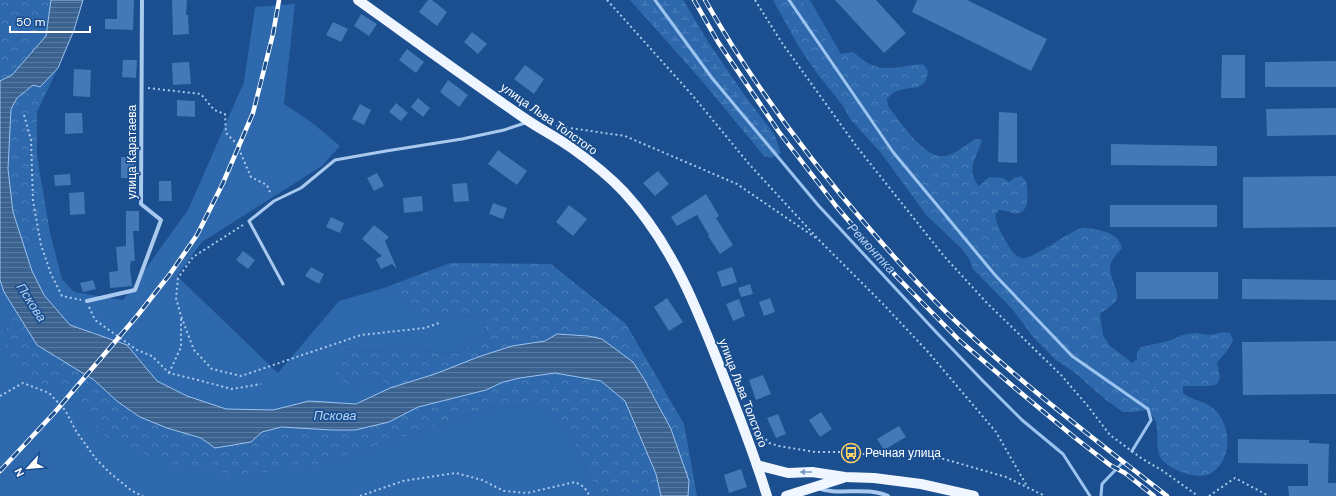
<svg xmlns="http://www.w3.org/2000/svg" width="1336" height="496" font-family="'DM Sans',sans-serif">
	<defs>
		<pattern id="forest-crowns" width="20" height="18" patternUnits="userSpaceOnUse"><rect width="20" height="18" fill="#2e69ad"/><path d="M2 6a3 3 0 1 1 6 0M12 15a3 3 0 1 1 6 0" fill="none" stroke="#4d80b9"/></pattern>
		<pattern id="wetland-marsh" width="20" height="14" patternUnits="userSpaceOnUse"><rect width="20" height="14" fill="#2e69ad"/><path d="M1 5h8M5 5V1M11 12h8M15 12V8" fill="none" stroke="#4d80b9"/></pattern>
		<pattern id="water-rules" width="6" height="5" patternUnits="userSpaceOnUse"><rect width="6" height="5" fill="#3c6290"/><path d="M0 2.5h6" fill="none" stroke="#597aa1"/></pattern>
	</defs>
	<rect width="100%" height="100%" fill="#1b4f8f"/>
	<!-- green -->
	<g fill="#2e69ad">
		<polygon points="802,0 810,0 841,54 833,50"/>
		<polygon points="295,4 284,104 310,121 340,146 322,166 202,242 177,276 278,373 339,301 384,288 407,301 423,313 453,317 480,316 487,332 460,352 439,353 397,346 381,352 343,349 352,385 372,374 390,388 356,404 309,401 273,410 226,409 187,396 157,381 127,345 70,325 44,295 32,271 24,247 50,233 62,279 74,292 123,300 188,210 244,82 255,7"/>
		<polygon points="0,280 4,292 15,308 5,333 5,359 22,377 65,394 108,439 326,463 496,406 538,407 568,430 599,494 611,496 0,496"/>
	</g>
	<!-- forest -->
	<g fill="url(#forest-crowns)">
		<polygon points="0,0 51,0 46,36 12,75 0,81"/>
		<path d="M773,0H802L833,50L841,54L853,52C871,67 878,70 902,67C910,65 916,64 924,65L928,71C926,99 902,79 887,99L888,106C899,120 925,160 945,156C956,154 967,144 975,139L982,140C977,157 965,170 979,186L989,177L1003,178L1009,182L1014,178L1021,176L1026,181C1028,193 1031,217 1012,213C1007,211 1004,210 999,210L995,215C997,225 1001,234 1007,243C1010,249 1015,257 1022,258C1033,260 1067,232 1082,228C1088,227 1096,230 1103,231C1113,234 1119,238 1122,248C1107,265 1108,266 1115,287C1117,291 1118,295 1117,299C1114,306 1105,309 1100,314L1103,335L1110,346L1121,354L1132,363L1137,359V352L1141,347L1169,341L1182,335L1195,333L1209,335L1223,332L1230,333L1233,340C1229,350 1224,354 1217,363L1220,378L1217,384L1211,386H1183V393C1193,401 1208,401 1217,412C1231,429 1232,458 1213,472C1201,482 1173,471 1163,461C1154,452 1160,431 1155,420C1153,416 1150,413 1148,410L1130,412H1123L1106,400L1074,372L1056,360L1034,338L1013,310L973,269L969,258L960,247L927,216L881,153L851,120L843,106L816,72L799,47Z"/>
		<polygon points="58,68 37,112 37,156 50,233 24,247 13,212 8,169 11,109 17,99 33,85 40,86"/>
		<polygon points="450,263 551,264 626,324 684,424 697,496 688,496 689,481 671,429 644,379 557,334 545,341 512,346 478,357 435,374 390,388 372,374 352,385 334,379 343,349 381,352 397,346 439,353 460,352 487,332 480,316 453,317 423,313 407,301 384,288"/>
		<polygon points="15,308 37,345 94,380 118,402 140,417 167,428 201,438 215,448 251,442 262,432 281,427 389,422 418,407 486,390 503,382 520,378 555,373 601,381 625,401 656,474 661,496 611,496 599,494 568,430 537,407 496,406 326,463 246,475 176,468 108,439 65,394 22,377 4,359 5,333"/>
	</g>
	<!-- wetland -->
	<polygon fill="url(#wetland-marsh)" points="630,0 683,0 709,43 743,93 774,134 781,153 771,158 764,156 702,81"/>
	<!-- water -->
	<polygon fill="url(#water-rules)" stroke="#9cc4f0" points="51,0 83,0 74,30 58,68 40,87 33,85 17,98 11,109 8,169 13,212 32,271 44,295 70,325 127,345 157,381 187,396 226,409 273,410 309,401 356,404 390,388 435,374 478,357 512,346 545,341 557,334 588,336 602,339 633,362 644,379 671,429 689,481 688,496 661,496 656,474 625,401 601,381 555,373 520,378 503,382 486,390 418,407 389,422 355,430 332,430 281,427 262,432 251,442 215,448 201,438 167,428 140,417 118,402 94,380 37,345 4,292 0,280 0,81 12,75 46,36"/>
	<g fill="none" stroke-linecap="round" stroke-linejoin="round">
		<!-- stream -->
		<g stroke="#9cc4f0" stroke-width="3">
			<polyline points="655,0 712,78 818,205 936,332 983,381 1022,420 1063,454 1090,496"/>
			<polyline points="789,0 893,152 995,275 1072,356 1148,409 1151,420 1132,451"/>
			<polyline points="1101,496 1102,484 1123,462"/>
		</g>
	</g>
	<!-- building -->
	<g fill="#4478b7">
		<polygon points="117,0 134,0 133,30 105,29 105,19 117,19"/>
		<polygon points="172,0 187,0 186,15 188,15 189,34 173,35"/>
		<polygon points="428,0 432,0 447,12 437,26 419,12"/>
		<polygon points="835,0 876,0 906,33 884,53"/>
		<polygon points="917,0 967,0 1047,39 1031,71 912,12"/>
		<polygon points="361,14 377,24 369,36 354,26"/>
		<polygon points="333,22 348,29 341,42 326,35"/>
		<polygon points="472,32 487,44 478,54 464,42"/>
		<polygon points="407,49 424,62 416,73 399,60"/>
		<polygon points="1222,55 1245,55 1245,98 1221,98"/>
		<polygon points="123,60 137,60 136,78 122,77"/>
		<polygon points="1336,61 1336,87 1265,87 1265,62"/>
		<polygon points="189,62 191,84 173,85 172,63"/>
		<polygon points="525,65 544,79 534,94 514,79"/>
		<polygon points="74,69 91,70 90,97 73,96"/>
		<polygon points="448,80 468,95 459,107 440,92"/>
		<polygon points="418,98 430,108 423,117 411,107"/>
		<polygon points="177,100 195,101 195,117 177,116"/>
		<polygon points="396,103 408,113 401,121 389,112"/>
		<polygon points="360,104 371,110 364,125 352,119"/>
		<polygon points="1336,108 1336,135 1267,136 1266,109"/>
		<polygon points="999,112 1017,113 1017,163 998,162"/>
		<polygon points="65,113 82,113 83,133 65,134"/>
		<polygon points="1111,144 1217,146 1217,166 1111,165"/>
		<polygon points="498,150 527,171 517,185 488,164"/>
		<rect x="121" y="157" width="15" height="21"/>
		<polygon points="658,171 669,184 655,196 643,183"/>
		<polygon points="377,173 384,186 374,191 367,178"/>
		<polygon points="70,174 71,185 55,186 54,175"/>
		<polygon points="1336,176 1336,227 1243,228 1243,177"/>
		<polygon points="159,181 171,181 172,201 159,201"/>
		<polygon points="467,183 469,201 454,202 452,184"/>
		<polygon points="84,192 85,214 70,215 69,193"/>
		<polygon points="706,194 719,216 716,218 733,245 720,254 708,236 709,235 697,215 677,226 671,217"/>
		<polygon points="422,196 423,211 404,213 403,198"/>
		<polygon points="493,203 507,208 503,219 489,214"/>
		<polygon points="569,205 587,219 573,236 556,222"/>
		<rect x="1110" y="205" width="107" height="22"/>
		<polygon points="126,211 139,211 139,231 133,231 135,261 131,261 130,267 132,286 110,288 109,272 118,271 116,247 126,246"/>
		<polygon points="331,217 344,223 340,233 326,227"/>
		<polygon points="374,225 389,237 385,241 397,269 392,264 381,269 376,259 382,256 362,239"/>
		<polygon points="243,251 255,260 248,269 236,260"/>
		<polygon points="311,267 324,274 319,284 305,276"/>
		<polygon points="732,267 737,282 722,287 717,272"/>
		<rect x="1136" y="272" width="82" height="27"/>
		<polygon points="1242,279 1336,280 1336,300 1242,299"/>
		<polygon points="93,280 96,289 83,292 80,283"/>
		<polygon points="750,284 753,294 741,297 738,288"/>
		<polygon points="667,298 683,322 669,331 654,307"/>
		<polygon points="770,298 775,312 764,316 759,302"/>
		<polygon points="739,299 745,316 733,321 726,304"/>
		<polygon points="1336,341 1336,394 1243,395 1242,342"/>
		<polygon points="763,375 771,394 756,400 749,380"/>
		<polygon points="821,412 832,429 820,437 809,420"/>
		<polygon points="778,414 786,434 776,438 767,418"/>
		<polygon points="899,426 906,437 884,450 877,439"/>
		<polygon points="1238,439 1309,440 1309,443 1329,444 1328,483 1336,483 1336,496 1289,496 1288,486 1308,486 1308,464 1238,463"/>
		<polygon points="741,469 747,487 729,493 724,475"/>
	</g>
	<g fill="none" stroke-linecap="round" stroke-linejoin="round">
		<!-- path -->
		<g stroke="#a9c9ee" stroke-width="2" stroke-dasharray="2 3" stroke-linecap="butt">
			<polyline points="607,0 693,96 749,164 820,241 883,304 929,353 996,432 1027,486"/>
			<polyline points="755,0 782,43 857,147 943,255 986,302 1061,375 1087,405 1110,435 1141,458 1163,471 1198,496"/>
			<polyline points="148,88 201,94 214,110 225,114 226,133 239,146 241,154 251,177 267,185 271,195"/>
			<polyline points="24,115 31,140 33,201 41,245 51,274 62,296 81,300"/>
			<polyline points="556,126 625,136 737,184 816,238"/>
			<polyline points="243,225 193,257 178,278 176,298 181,316 194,350 212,369 241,376 361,335 425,328 439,323"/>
			<polyline points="89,307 95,320 137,350 152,356 169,373 194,379 232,389 261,384"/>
			<polyline points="169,373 181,347 181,317"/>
			<polyline points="0,396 23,383 49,393 65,410 76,431 96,459 110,473 132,491 143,496"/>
			<polyline points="747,404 762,435 769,443 779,446 815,452 840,452 875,455 909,453 944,459 1006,477 1045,496"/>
			<polyline points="360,496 403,481 456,473 482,480 504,491 527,493 575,482 584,487 590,496"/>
			<polyline points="1209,496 1235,478 1269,496"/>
		</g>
		<!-- service -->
		<polyline stroke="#a9c9ee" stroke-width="3" points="283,284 249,221 274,201 301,188 335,160 386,151 462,139 504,130 525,123"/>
		<!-- minor -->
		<g stroke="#a9c9ee" stroke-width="4">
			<polyline points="87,301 135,290 161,220 141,204 142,0"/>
			<path d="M818,488C836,496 867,486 888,496"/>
		</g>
		<!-- primary -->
		<g stroke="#f0f6ff" stroke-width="10">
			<path d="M358,0C414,40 470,81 527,120C542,130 558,138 573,149C590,161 609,176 624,192C673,245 699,313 725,380C740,418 755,457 767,496"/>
			<polyline points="757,465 788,473 812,472 845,477 874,478 921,484 974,496"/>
			<polyline points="786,496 843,478"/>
		</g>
		<defs>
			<g id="rail">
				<polyline points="694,0 718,42 779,132 836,206 896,276 959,340 1015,388 1074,437 1110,465 1125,473 1154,496"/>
				<path d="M705,0C751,81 808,158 869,228C899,263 929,297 963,328C1027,388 1098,442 1167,496"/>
				<polyline points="0,471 55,412 137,316 170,274 197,235 223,183 253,113 273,34 279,0"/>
			</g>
		</defs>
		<!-- rail casing -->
		<use href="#rail" stroke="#fff" stroke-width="4.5"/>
		<!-- rail -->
		<use href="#rail" stroke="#1b4f8f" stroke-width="3" stroke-dasharray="9" stroke-linecap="butt"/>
	</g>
	<!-- one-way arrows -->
	<defs><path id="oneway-solid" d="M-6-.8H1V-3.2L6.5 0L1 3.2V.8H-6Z"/></defs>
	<use fill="#7b9ac1" href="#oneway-solid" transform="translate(806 472) rotate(-180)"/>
	<!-- icons -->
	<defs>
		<symbol id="bus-ring" viewBox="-11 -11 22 22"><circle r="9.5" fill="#1b4f8f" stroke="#ffd166" stroke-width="1.5"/><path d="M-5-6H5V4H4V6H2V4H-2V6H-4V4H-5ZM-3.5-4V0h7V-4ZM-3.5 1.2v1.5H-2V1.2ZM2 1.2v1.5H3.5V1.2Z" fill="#ffd166"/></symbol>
	</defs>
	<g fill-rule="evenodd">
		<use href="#bus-ring" x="840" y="442" width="22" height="22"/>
	</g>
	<g text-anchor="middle" stroke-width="3.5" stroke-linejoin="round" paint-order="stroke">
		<!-- street labels -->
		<g font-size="12" fill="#fff" stroke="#1b4f8f">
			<text transform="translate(549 119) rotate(35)" y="4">улица Льва Толстого</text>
			<text transform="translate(132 152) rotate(-90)" y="4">улица Каратаева</text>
			<text transform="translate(743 393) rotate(69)" y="4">улица Льва Толстого</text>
		</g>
		<!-- poi labels -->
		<g font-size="12" fill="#fff" stroke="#1b4f8f" text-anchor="start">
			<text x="865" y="457">Речная улица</text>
		</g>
		<!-- water labels -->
		<g font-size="13" font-style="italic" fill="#b5d3f5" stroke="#1b4f8f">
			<text transform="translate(872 248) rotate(47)" y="5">Ремонтка</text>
			<text transform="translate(32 302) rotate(57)" y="5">Пскова</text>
			<text x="335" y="420">Пскова</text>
		</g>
	</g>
	<!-- north arrow -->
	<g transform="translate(28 468) rotate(243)" stroke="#1b4f8f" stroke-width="3" paint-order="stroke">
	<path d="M0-3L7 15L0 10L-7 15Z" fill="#ffffff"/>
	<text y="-6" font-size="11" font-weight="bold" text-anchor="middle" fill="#ffffff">N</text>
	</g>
	<!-- scale -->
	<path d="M10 26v6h80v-6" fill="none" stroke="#ffffff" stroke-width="2"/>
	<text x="16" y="26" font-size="12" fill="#ffffff" stroke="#1b4f8f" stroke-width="3" paint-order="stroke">50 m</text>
</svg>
